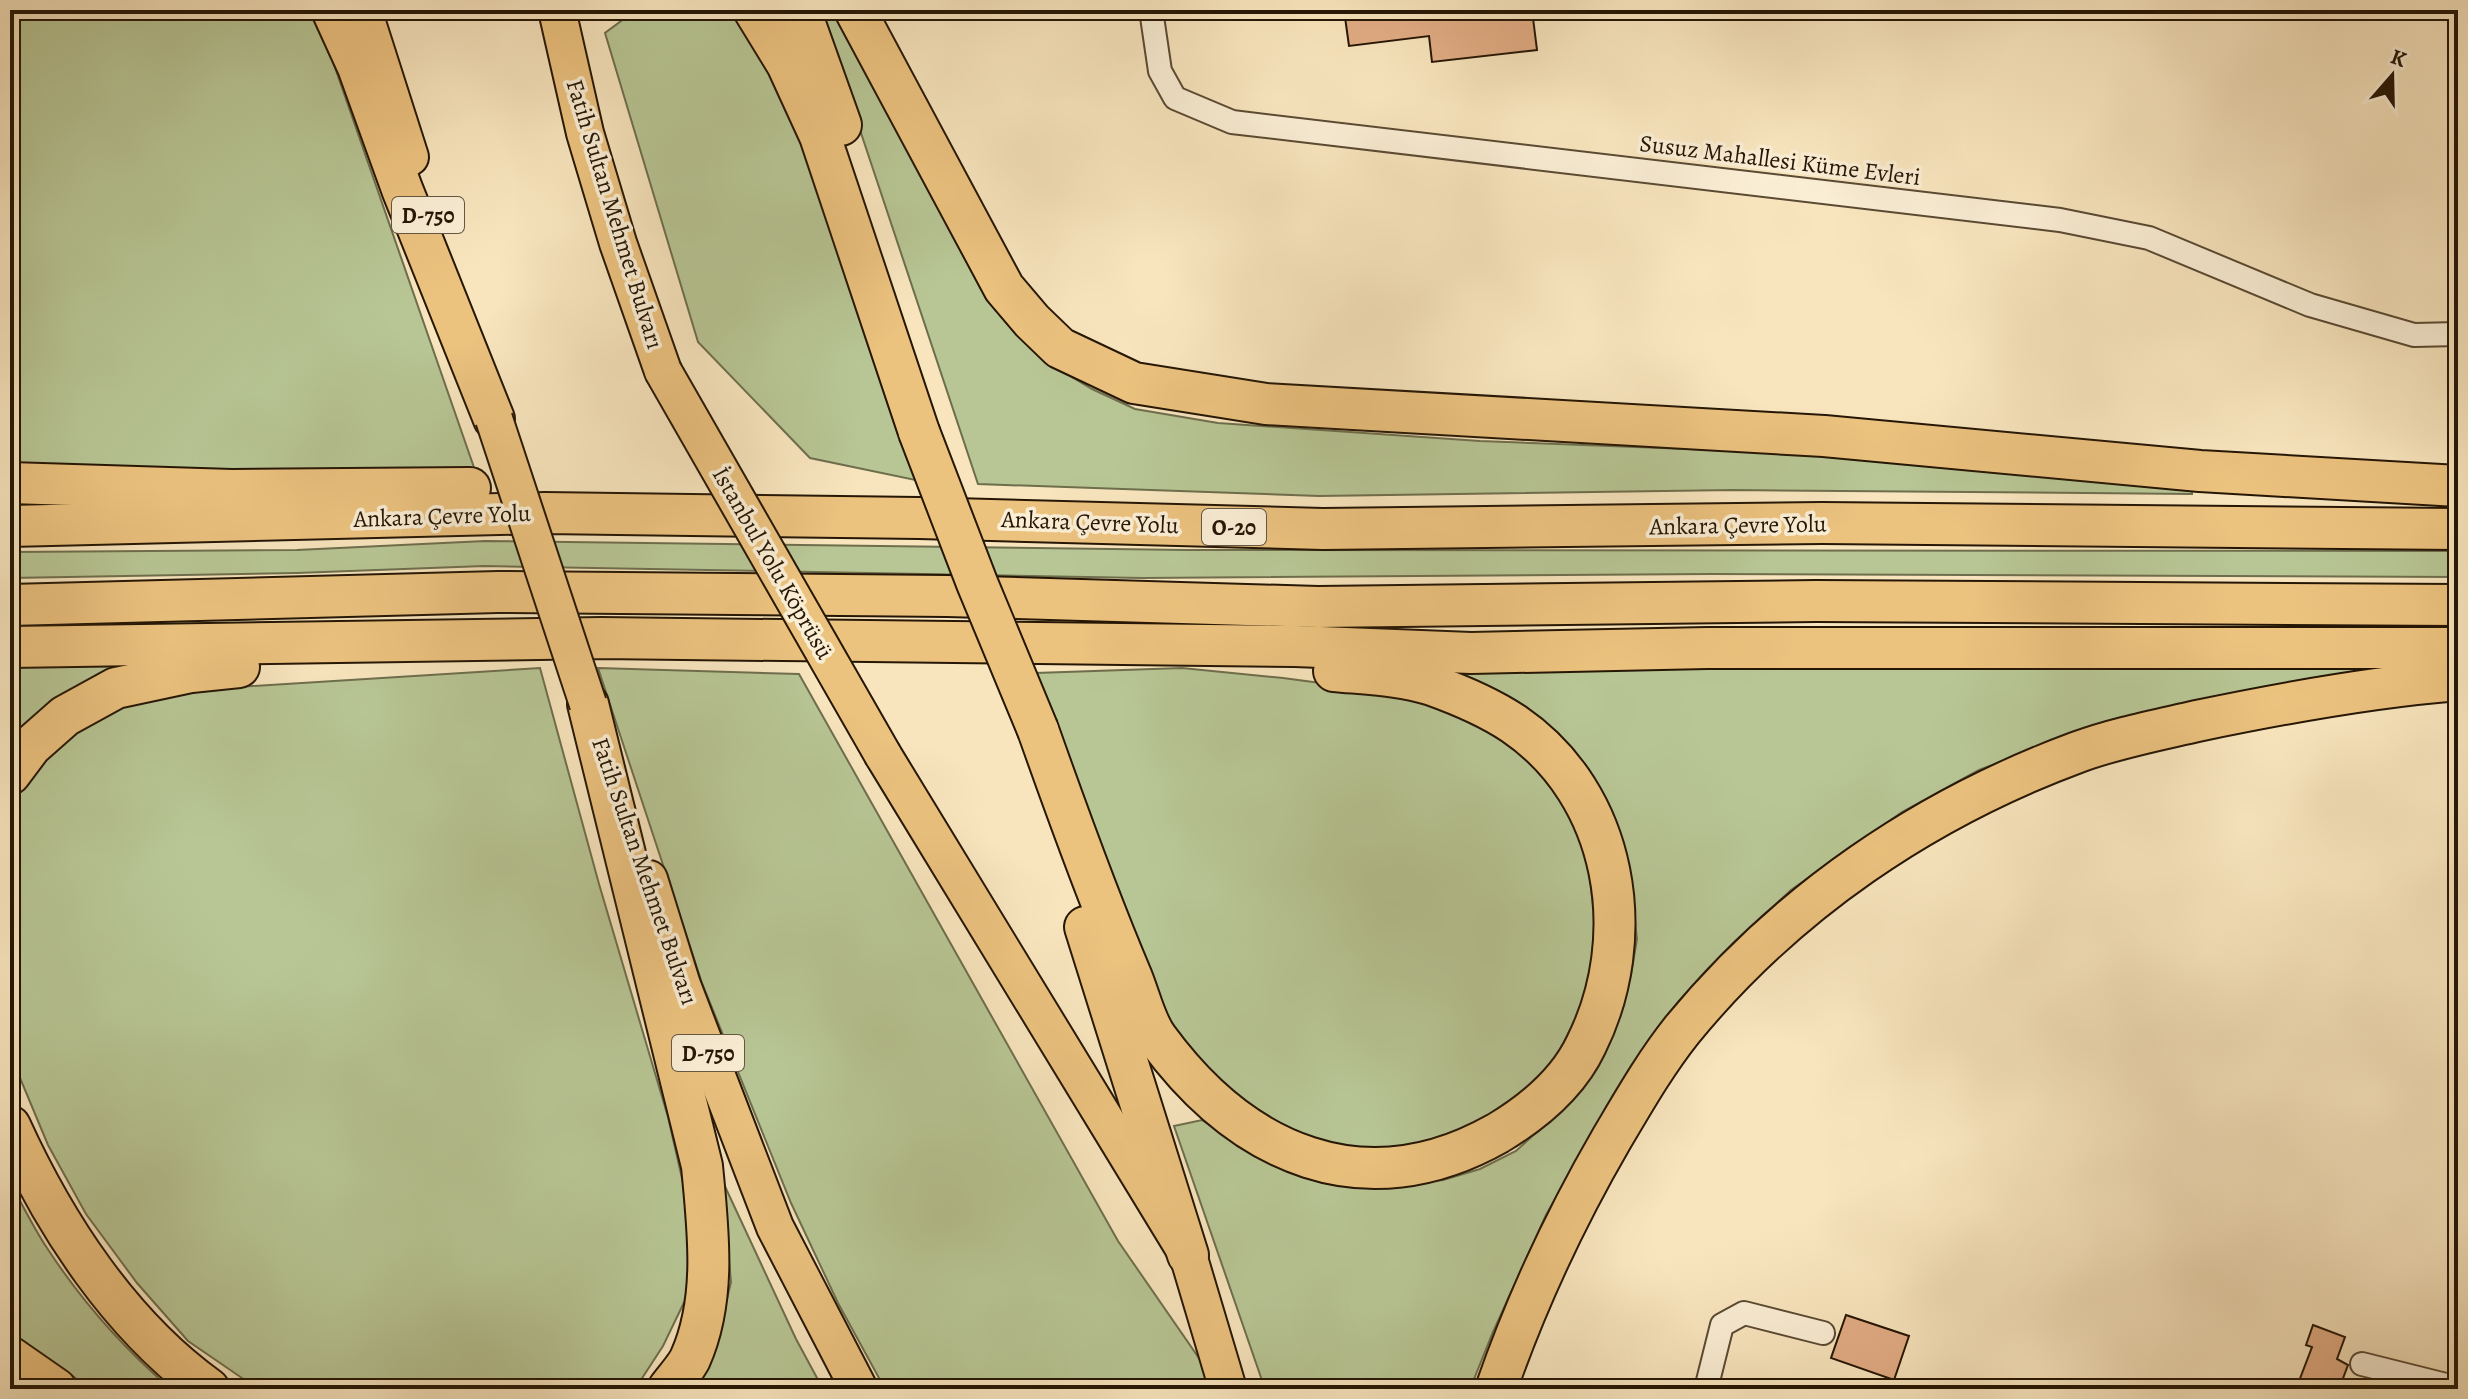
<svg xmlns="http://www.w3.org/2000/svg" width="2468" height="1399" font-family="Alegreya,serif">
	<rect width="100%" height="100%" fill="#f8e5be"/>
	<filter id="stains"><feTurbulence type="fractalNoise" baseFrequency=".0025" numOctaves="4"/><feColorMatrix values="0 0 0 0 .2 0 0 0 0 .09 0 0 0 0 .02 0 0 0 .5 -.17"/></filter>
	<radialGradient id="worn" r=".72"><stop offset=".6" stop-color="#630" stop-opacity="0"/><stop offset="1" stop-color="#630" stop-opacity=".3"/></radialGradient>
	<!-- green -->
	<g fill="#b8c695" stroke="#6e6e4d" stroke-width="2">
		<polygon points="10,10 315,10 478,479 10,470"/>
		<polygon points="636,10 740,10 797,124 920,481 810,458 698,342 605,33"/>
		<polygon points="820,10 841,10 1049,363 1092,389 1135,409 1218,423 1480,441 1818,454 2192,483 2192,494 1733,490 1319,496 978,484"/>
		<polygon points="485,541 1187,550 2458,551 2458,577 1711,574 1143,578 484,566 297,573 10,578 10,552 297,550"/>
		<polygon points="2401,660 2400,677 2075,734 1979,770 1902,812 1791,890 1723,954 1671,1013 1616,1091 1546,1215 1493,1332 1470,1389 1265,1389 1174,1126 1202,1120 1248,1150 1407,1184 1443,1180 1480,1169 1516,1151 1550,1120 1620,1009 1631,975 1637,939 1629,873 1611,822 1435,669"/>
		<polygon points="10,661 112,662 114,672 10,741"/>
		<polygon points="540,668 599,884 668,1117 694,1231 692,1286 663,1346 635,1389 258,1389 188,1341 137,1283 86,1214 48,1145 10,1054 10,807 28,772 61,736 167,686 238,687"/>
		<polygon points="598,668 799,674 1118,1241 1212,1377 1216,1389 885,1389 838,1303 791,1203 702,983"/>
		<polygon points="1182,668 1283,678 1433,698 1535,758 1584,833 1596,928 1591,971 1578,1013 1558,1055 1529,1088 1493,1115 1452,1136 1411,1150 1337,1149 1237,1104 1162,1014 1071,782 1036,673"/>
		<polygon points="722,1180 796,1339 823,1389 695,1389 718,1337 731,1282"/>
		<path d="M10,1182C22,1204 33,1227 47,1248C81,1300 123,1348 171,1389H91L10,1332Z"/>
	</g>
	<!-- building -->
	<g fill="#e2ad85" stroke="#251605" stroke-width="2">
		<polygon points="1344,10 1532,10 1537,50 1432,62 1429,36 1349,46"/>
		<polygon points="1846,1315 1909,1336 1894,1380 1831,1358"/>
		<polygon points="2313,1325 2345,1337 2337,1359 2348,1365 2339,1389 2296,1389 2312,1347 2306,1345"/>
	</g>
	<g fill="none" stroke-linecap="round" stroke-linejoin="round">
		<defs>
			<g id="minor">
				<polyline points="1151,10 1160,71 1175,98 1232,122 2060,220 2149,238 2310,305 2414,335 2458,334"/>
				<polyline points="2362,1364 2458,1388"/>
				<polyline points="1706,1389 1722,1325 1744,1313 1823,1333"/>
			</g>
			<g id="trunk">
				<polyline points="363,10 410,157"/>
				<polyline points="557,10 585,133 618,243 663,371"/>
				<polyline points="883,755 1188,1255 1228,1389"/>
				<polyline points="649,879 682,985 775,1227 859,1389"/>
			</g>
			<g id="motorway">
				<polyline points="332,10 358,67 402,189 494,419"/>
				<polyline points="754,10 787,64 820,136 919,432"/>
				<polyline points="800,10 841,125"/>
				<polyline points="855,10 1004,288 1032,321 1060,348 1134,383 1266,404 1824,436 2200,471 2458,486"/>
				<polyline points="10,483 232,490 470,488"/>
				<polyline points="10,526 545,513 919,518 1323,529 1822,523 2458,529"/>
				<polyline points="10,605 498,592 947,596 1318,607 1816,601 2458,605"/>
				<polyline points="10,647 601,638 1295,646 1471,653 1707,648 2458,648"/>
				<path d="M588,704L702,1166C708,1229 717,1299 690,1359C685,1369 675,1379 668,1389"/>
				<path d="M1038,730C1067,812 1096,893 1130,973C1139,993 1144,1020 1157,1038C1242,1154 1364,1209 1498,1133C1533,1112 1568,1083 1586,1045C1640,937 1618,795 1514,724C1490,708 1460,695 1432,685C1402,675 1366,674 1334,671"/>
				<polyline points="10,774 31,746 65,716 116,688 191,672 239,667"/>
				<polyline points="1085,927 1188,1255"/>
				<path d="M10,1126C55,1225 120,1325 209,1389"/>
				<polyline points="10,1357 56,1389"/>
				<path d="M1496,1389C1527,1300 1565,1219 1612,1138C1634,1101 1655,1064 1682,1030C1787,902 1924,809 2078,752C2116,738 2158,730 2197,721C2283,703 2370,687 2458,680"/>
			</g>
		</defs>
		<!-- minor casing -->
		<use href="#minor" stroke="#5a4a33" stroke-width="26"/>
		<!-- trunk casing -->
		<use href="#trunk" stroke="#251605" stroke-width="40"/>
		<!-- motorway casing -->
		<use href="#motorway" stroke="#251605" stroke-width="44"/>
		<!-- minor -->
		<use href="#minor" stroke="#faeed5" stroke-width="22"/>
		<!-- trunk -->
		<use href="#trunk" stroke="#ecc27f" stroke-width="36"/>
		<!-- motorway -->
		<use href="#motorway" stroke="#ecc27f" stroke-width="40"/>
		<defs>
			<g id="trunk-bridge">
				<polyline points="663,371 883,755"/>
				<polyline points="494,419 588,704"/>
			</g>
			<polyline id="motorway-bridge" points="919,432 977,583 1038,730"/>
		</defs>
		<!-- trunk-bridge casing -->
		<use href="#trunk-bridge" stroke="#251605" stroke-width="40" stroke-linecap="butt"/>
		<!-- motorway-bridge casing -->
		<use href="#motorway-bridge" stroke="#251605" stroke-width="44" stroke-linecap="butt"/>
		<!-- trunk-bridge -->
		<use href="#trunk-bridge" stroke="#ecc27f" stroke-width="36"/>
		<!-- motorway-bridge -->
		<use href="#motorway-bridge" stroke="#ecc27f" stroke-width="40"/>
	</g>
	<g text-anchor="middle" stroke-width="7" stroke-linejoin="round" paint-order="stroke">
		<!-- shield labels -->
		<g fill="#faeed5" stroke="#655743" stroke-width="2">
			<rect x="392" y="197" width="72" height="36" rx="6"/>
			<rect x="1202" y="509" width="64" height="36" rx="6"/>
			<rect x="672" y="1035" width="72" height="36" rx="6"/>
		</g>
		<g font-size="22" font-weight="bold" fill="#251605">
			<text x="428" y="223">D-750</text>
			<text x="1234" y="535">O-20</text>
			<text x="708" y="1061">D-750</text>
		</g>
		<!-- street labels -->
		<g font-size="24" fill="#251605" stroke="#faeed5">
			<text transform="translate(1780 160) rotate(7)" y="8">Susuz Mahallesi Küme Evleri</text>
			<text transform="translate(615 214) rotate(73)" y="8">Fatih Sultan Mehmet Bulvarı</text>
			<text transform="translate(442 516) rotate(-2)" y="8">Ankara Çevre Yolu</text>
			<text transform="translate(1090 522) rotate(2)" y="8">Ankara Çevre Yolu</text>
			<text transform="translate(1738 525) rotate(-1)" y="8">Ankara Çevre Yolu</text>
			<text transform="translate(773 563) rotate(60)" y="8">İstanbul Yolu Köprüsü</text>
			<text transform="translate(645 871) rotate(71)" y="8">Fatih Sultan Mehmet Bulvarı</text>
		</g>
	</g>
	<!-- margin -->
	<rect width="2468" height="1399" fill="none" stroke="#f8e5be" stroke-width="40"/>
	<rect x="12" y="12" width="2444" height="1375" fill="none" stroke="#251605" stroke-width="4"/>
	<rect x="20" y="20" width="2428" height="1359" fill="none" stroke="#251605" stroke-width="2"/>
	<!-- north arrow -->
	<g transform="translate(2392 76) rotate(20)" stroke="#faeed5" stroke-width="6" paint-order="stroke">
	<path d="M0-6L14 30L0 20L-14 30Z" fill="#251605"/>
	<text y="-12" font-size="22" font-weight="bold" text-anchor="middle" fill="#251605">K</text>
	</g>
	<rect width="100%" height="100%" filter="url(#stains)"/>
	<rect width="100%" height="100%" fill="url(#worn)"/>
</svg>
